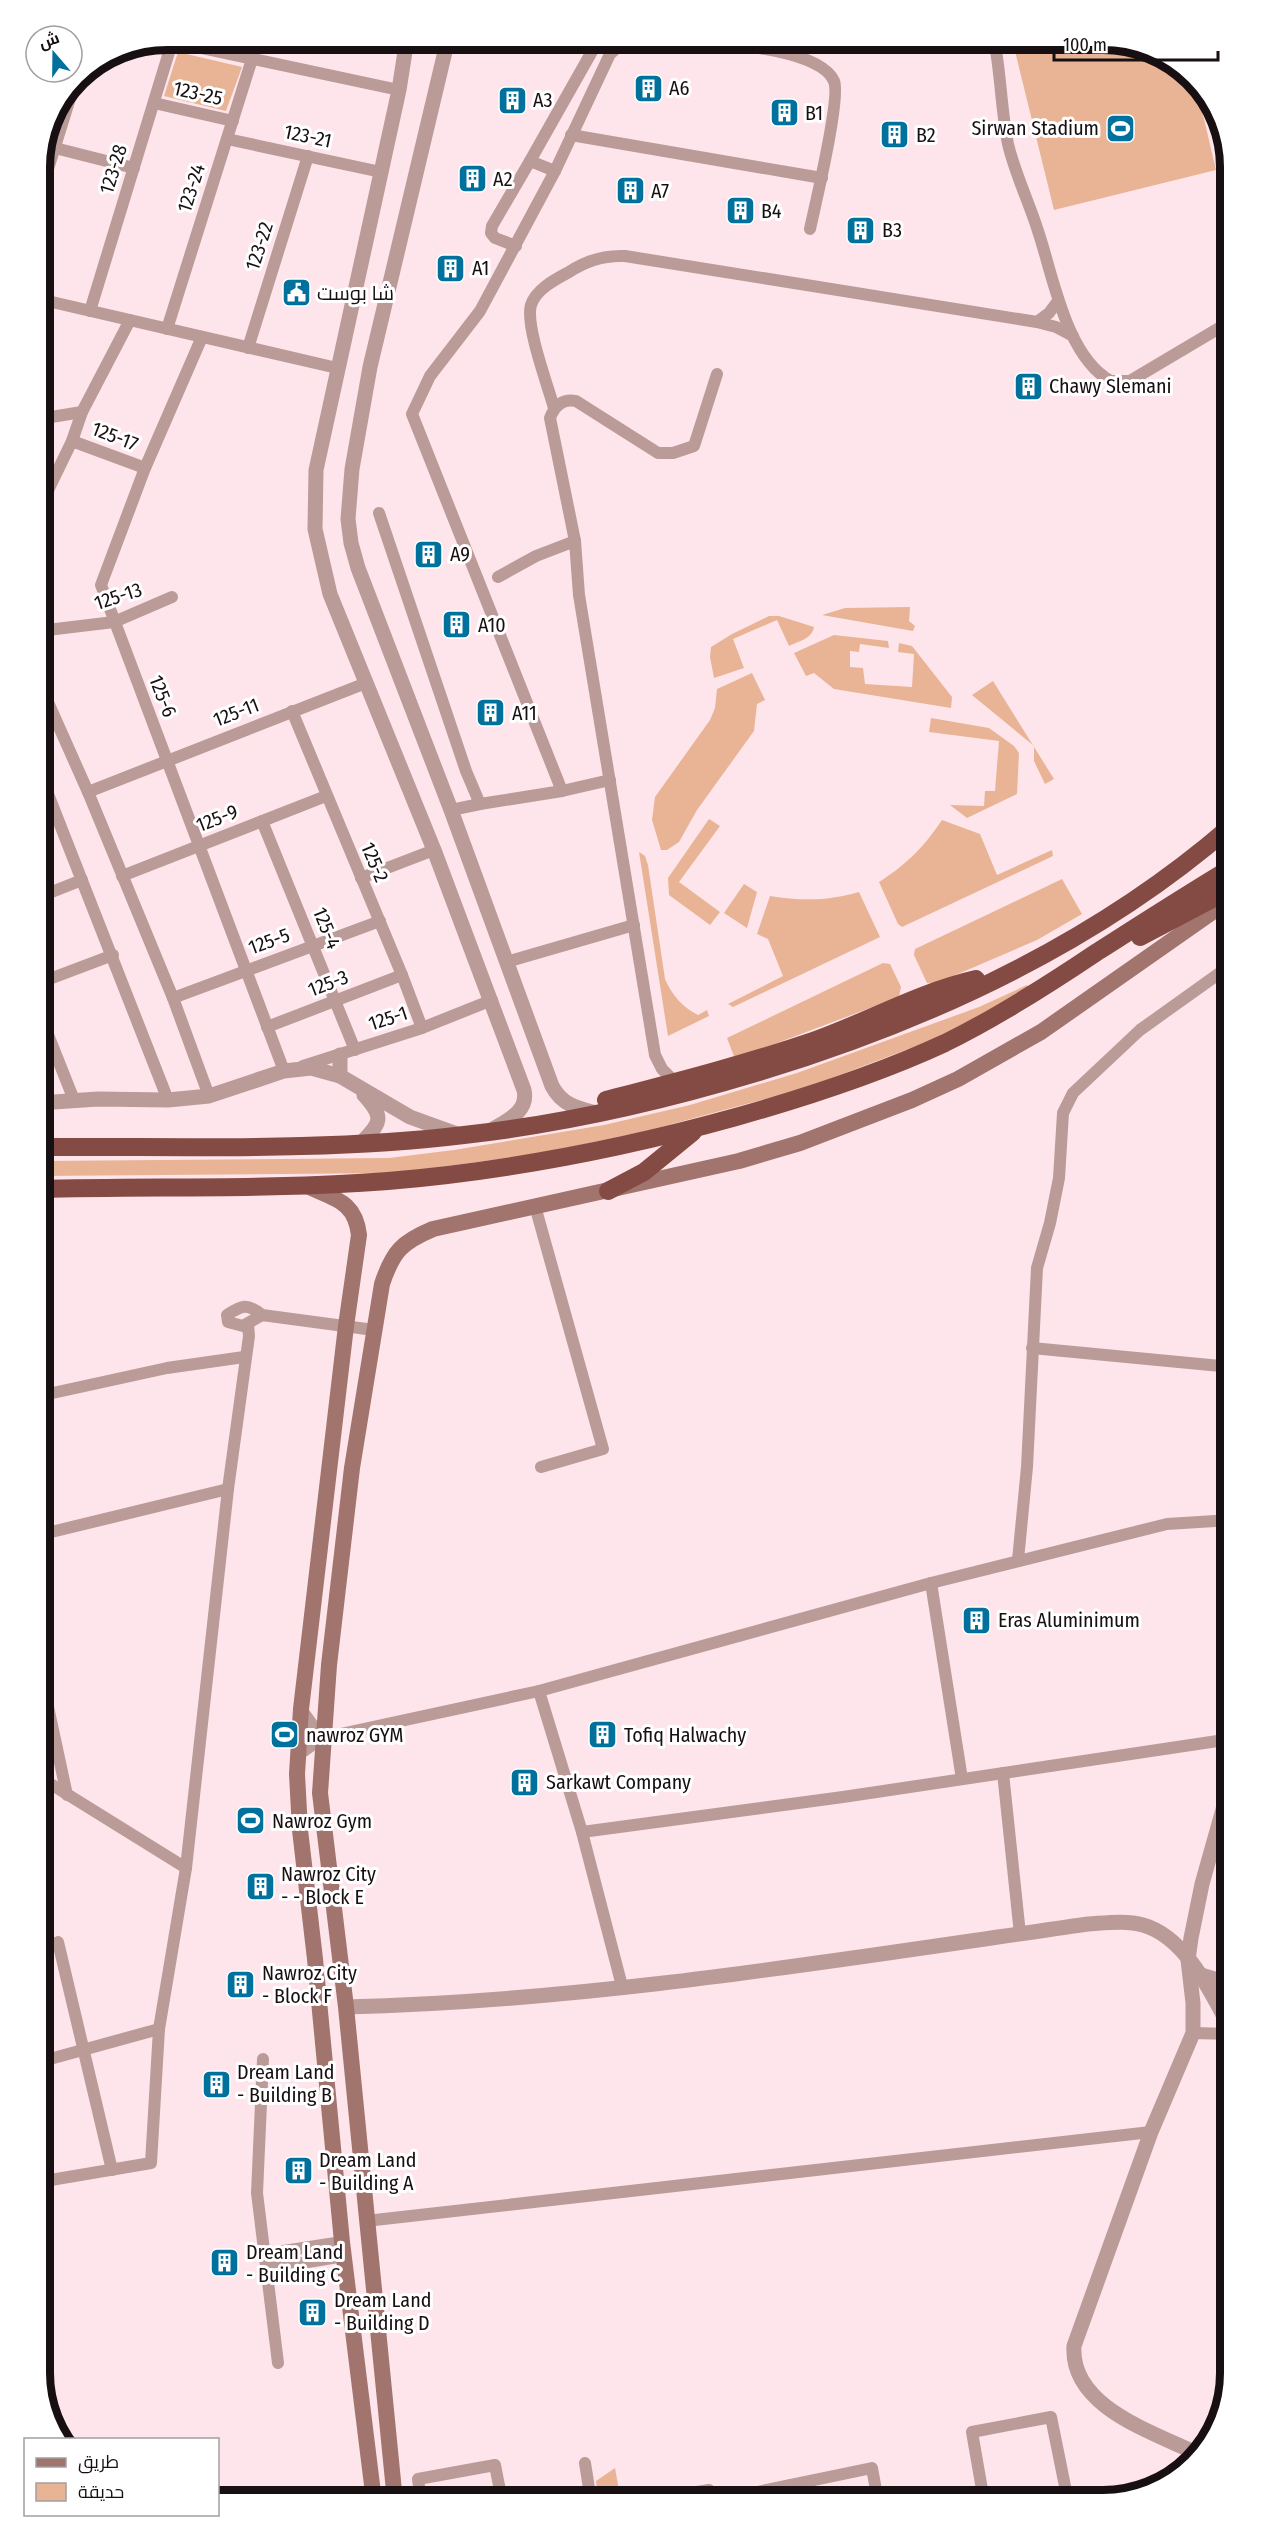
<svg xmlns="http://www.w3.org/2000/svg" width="1270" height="2540" font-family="'Fira Sans Condensed',Cairo,sans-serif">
	<rect width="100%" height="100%" fill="#fee5eb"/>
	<!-- green -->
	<g fill="#e8b495">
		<polygon points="1012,39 1112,39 1181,65 1196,85 1216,170 1054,210"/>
		<polygon points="178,52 242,67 226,111 164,96"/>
		<polygon points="910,607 909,621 915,626 913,631 822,615 845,608"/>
		<path d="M769,616H779L814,627C812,639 799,641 789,646L777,620L733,639L744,668L714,678L710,657L711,647L732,634Z"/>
		<polygon points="834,635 888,641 889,648 860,644 859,652 850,651 850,667 863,668 865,684 912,687 914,654 898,652 899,643 912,646 952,697 951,708 834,689 814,673 806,676 794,653"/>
		<polygon points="752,673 765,700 757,704 754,731 697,810 679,842 667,850 661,850 652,820 655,797 710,720 715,708 717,689"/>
		<polygon points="993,681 1054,779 1045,784 1034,761 1034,746 972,695"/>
		<polygon points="931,718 989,728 1014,746 1019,753 1017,794 967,818 950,805 984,806 985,791 995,791 999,741 929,732"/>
		<polygon points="709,819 720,826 679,882 720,912 710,925 669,895 668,878"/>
		<path d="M942,820L980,834L997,875L1052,850L1053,856L902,927L898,924L879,882C907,864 923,848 942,820Z"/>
		<path d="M639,852L645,856L648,865L665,979C672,995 682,1007 698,1015L707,1010L709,1016L668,1036Z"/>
		<polygon points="1062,879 1082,914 1037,940 944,980 934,984 927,983 914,955 915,949"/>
		<polygon points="744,884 757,892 747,928 724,913"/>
		<path d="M859,892L880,937L733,1007L728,1004L783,976L768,939L757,934L770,896C801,901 829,901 859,892Z"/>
		<polygon points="883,963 890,964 901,987 899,997 735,1059 727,1038"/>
		<polygon points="1027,985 1029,988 937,1038 806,1088 646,1131 542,1153 396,1173 39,1176 39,1161 389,1158 454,1150 604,1125 690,1105 797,1073 979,1007"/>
		<polygon points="615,2468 621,2501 599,2501 596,2481"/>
	</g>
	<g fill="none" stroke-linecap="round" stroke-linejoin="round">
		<!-- minor -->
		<g stroke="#bb9b97" stroke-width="12">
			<path d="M675,39C710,43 818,46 834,81C841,97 815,206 810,229"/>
			<path d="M994,39C1001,74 1001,110 1008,144C1015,174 1029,202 1038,231C1053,275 1066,357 1111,381H1130L1231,321"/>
			<polyline points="173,42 399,90"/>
			<polyline points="791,53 792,39"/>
			<polyline points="154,103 233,121"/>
			<polyline points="571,135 822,178"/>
			<polyline points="227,139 381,172"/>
			<polyline points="55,148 134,168"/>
			<polyline points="555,171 530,161 599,39"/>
			<polyline points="39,198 77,76"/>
			<polyline points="516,246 495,238 491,233 492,226 530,161"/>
			<polyline points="39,299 337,368"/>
			<polyline points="90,311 173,39"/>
			<polyline points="1037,322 1049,313 1058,301"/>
			<polyline points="167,329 252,59"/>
			<polyline points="202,337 145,468 101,585 284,1071"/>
			<polyline points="248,348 308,156"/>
			<path d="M554,408C548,386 525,325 531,305C536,289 556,279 569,272C587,260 604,255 625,256L1037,322L1056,327L1073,336"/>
			<polyline points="39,419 82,412"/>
			<polyline points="72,441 145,468"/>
			<polyline points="39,509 72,441 82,412 130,320"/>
			<polyline points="379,513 466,771 480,804 451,810"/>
			<path d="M575,541L550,418C554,407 562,398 576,401L658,453H673L694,446L717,374"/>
			<polyline points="498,577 536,556 575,541 579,595 655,1055 662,1069 675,1082"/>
			<polyline points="39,631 114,622 172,597"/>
			<polyline points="39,682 88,792 173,998 209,1096"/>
			<polyline points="292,711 402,975 422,1028"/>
			<polyline points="39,771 168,1100"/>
			<polyline points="562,791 412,414 430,376 480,311 555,171 610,54 621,44 633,39"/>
			<polyline points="88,792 366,683"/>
			<polyline points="480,804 562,791 610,780"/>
			<polyline points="262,821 355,1050"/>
			<polyline points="122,876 326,796"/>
			<polyline points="361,878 434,850"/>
			<polyline points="39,897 82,880"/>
			<polyline points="506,962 634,925"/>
			<polyline points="39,983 113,955"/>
			<polyline points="173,998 380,921"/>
			<polyline points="39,1012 74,1100"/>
			<polyline points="267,1027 402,975"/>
			<polyline points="303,1066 422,1028 492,1000"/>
			<polyline points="535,1206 603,1449 541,1467"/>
			<path d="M262,1315L243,1326L228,1322L227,1315C242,1305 247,1303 262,1315L374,1330"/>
			<polyline points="1032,1348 1231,1367"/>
			<polyline points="39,1396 167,1368 244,1357"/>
			<polyline points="39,1535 228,1489"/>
			<polyline points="1018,1560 1027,1467 1037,1268 1050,1223 1059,1178 1063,1113 1073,1093 1140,1030 1231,965"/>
			<polyline points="931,1583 962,1779"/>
			<polyline points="39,1665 67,1795"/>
			<polyline points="539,1691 582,1832 622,1986"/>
			<polyline points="301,1709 322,1738"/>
			<polyline points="298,1755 322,1738 539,1691 931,1583 1167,1524 1231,1520"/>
			<polyline points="1003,1773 1020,1934"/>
			<polyline points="41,1778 186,1868"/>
			<polyline points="582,1832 843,1797 1231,1739"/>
			<polyline points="58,1942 112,2170"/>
			<polyline points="1193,2033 1231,2034"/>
			<polyline points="263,2059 257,2193 278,2363"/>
			<polyline points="39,2062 159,2029"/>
			<polyline points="39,2182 151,2163 159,2029 186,1868 228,1489 249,1336 248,1324"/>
			<polyline points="366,2221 1151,2132"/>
			<polyline points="264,2254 342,2242"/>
			<polyline points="266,2269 344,2256"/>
			<polyline points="585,2463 591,2501"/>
			<polyline points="791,2485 794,2501"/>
			<polyline points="421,2501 418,2479 495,2465 502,2501"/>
			<polyline points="642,2501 709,2490 711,2501"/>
			<polyline points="714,2501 872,2468 878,2501"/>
			<polyline points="984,2501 972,2432 1051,2417 1068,2501"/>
		</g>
		<!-- tertiary -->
		<g stroke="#bb9b97" stroke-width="15">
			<path d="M407,39L399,90L316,470L315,529L330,594L434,850L524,1090C529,1112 506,1121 490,1131"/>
			<path d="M448,39L370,367L352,469L348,519L351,543L358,568L451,810L552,1086C562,1105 577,1108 596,1113"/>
			<polyline points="340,1055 340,1076"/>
			<polyline points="39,1103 98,1099 168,1100 209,1096 284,1071 311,1068 340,1076 410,1117 457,1134"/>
			<path d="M360,1144C381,1123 385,1118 364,1095"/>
			<polyline points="1201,1975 1231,1984"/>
			<path d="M346,2007C595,2001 842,1959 1088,1924C1105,1923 1126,1920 1143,1925C1186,1937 1212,1994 1231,2030"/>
			<path d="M1198,2454C1153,2432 1070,2407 1074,2346L1151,2132L1193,2033V2003L1188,1960L1191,1938L1202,1884L1231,1781"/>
		</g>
		<!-- secondary -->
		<g stroke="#a1746e" stroke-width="16">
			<path d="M305,1185C332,1199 355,1199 359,1235L346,1326L301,1709L297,1774L300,1830L315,1959L342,2242L374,2501"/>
			<path d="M395,2501L346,2007L320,1793L329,1665L352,1468L382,1284C393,1251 402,1242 433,1229L739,1161L800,1143L912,1100L958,1079L1041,1032L1231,899"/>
		</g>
		<!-- trunk -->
		<g stroke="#844b44" stroke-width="18">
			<polyline points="1140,937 1231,889"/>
			<path d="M606,1100C675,1082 745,1064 813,1041C867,1022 919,992 976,979"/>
			<path d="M39,1147C180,1146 324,1152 464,1135C563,1124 660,1102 756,1073C928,1021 1094,945 1231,826"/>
			<path d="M39,1189C155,1186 272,1190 388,1181C506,1171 621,1149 736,1117C807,1097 878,1074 945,1043C998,1017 1048,985 1097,952C1141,924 1186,895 1231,868"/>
			<polyline points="608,1191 644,1172 693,1132"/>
		</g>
	</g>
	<!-- icons -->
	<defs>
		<symbol id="building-square" viewBox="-11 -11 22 22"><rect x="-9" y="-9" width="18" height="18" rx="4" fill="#00719c" stroke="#fff"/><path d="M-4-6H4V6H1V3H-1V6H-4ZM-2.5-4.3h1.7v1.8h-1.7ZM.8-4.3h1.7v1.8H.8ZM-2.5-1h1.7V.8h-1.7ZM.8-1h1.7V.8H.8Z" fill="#fff"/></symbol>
		<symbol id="stadium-square" viewBox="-11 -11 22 22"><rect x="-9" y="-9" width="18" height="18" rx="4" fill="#00719c" stroke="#fff"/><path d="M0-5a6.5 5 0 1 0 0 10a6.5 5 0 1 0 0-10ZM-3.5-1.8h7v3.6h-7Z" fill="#fff"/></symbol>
		<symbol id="civic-square" viewBox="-11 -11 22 22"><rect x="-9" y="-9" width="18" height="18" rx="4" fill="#00719c" stroke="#fff"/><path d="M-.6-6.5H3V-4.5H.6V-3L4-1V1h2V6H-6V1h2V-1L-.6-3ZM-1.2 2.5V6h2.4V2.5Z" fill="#fff"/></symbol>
	</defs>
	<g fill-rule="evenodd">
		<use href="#building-square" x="632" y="72" width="33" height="33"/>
		<use href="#building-square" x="496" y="84" width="33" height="33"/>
		<use href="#building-square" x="768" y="96" width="33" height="33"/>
		<use href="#stadium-square" x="1104" y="112" width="33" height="33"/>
		<use href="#building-square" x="878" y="118" width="33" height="33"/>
		<use href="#building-square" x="456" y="162" width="33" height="33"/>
		<use href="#building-square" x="614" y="174" width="33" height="33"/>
		<use href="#building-square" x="724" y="194" width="33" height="33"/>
		<use href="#building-square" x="844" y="214" width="33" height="33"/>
		<use href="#building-square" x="434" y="252" width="33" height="33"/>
		<use href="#civic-square" x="280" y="276" width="33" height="33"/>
		<use href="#building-square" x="1012" y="370" width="33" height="33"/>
		<use href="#building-square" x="412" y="538" width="33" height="33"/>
		<use href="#building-square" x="440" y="608" width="33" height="33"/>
		<use href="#building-square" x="474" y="696" width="33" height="33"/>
		<use href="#building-square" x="960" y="1604" width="33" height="33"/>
		<use href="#stadium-square" x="268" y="1718" width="33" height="33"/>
		<use href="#building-square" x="586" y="1718" width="33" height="33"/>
		<use href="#building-square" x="508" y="1766" width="33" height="33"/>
		<use href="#stadium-square" x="234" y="1804" width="33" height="33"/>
		<use href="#building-square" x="244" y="1870" width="33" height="33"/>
		<use href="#building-square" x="224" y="1968" width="33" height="33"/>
		<use href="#building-square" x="200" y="2068" width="33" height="33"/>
		<use href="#building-square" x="282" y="2154" width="33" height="33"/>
		<use href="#building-square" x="208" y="2246" width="33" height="33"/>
		<use href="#building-square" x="296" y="2296" width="33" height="33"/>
	</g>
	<g text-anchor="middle" stroke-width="6" stroke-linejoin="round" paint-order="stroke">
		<!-- poi labels -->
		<g font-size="20" fill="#170f11" stroke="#fff" text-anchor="start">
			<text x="669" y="95">A6</text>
			<text x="533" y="107">A3</text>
			<text x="805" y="120">B1</text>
			<text x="1099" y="135" text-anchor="end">Sirwan Stadium</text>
			<text x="916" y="142">B2</text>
			<text x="493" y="186">A2</text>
			<text x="651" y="198">A7</text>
			<text x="761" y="218">B4</text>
			<text x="882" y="237">B3</text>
			<text x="472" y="275">A1</text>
			<text x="317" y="300">شا بوست</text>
			<text x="1049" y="393">Chawy Slemani</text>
			<text x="450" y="561">A9</text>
			<text x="478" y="632">A10</text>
			<text x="512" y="720">A11</text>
			<text x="998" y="1627">Eras Aluminimum</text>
			<text x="306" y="1742">nawroz GYM</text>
			<text x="624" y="1742">Tofiq Halwachy</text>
			<text x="546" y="1789">Sarkawt Company</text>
			<text x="272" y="1828">Nawroz Gym</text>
			<text x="281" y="1881">Nawroz City<tspan x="281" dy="23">- - Block E</tspan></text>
			<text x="262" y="1980">Nawroz City<tspan x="262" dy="23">- Block F</tspan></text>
			<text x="237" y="2079">Dream Land<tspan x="237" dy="23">- Building B</tspan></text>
			<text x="319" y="2167">Dream Land<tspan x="319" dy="23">- Building A</tspan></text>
			<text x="246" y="2259">Dream Land<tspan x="246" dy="23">- Building C</tspan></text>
			<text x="334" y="2307">Dream Land<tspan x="334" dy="23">- Building D</tspan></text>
		</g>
		<!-- street labels -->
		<g font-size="20" fill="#170f11" stroke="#fff">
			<text transform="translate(198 93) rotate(13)" y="7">123-25</text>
			<text transform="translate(308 136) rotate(12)" y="7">123-21</text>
			<text transform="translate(113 169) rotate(-73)" y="7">123-28</text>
			<text transform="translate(191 188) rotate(-72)" y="7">123-24</text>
			<text transform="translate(259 246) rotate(-72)" y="7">123-22</text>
			<text transform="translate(115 436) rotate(21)" y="7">125-17</text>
			<text transform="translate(118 596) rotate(-18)" y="7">125-13</text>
			<text transform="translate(163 696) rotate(69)" y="7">125-6</text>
			<text transform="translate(236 712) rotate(-21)" y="7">125-11</text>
			<text transform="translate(217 818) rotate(-21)" y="7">125-9</text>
			<text transform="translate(375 862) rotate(67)" y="7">125-2</text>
			<text transform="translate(327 928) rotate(68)" y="7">125-4</text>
			<text transform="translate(269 941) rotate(-20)" y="7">125-5</text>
			<text transform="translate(328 983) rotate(-21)" y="7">125-3</text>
			<text transform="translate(388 1018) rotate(-18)" y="7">125-1</text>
		</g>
	</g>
	<!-- crop -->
	<path d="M0 0H1270V2540H0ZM167 50H1103A117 117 0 0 1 1220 167V2373A117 117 0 0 1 1103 2490H167A117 117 0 0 1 50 2373V167A117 117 0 0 1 167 50Z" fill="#fff" fill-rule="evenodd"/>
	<path fill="none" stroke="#170f11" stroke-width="8" d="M167 50H1103A117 117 0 0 1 1220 167V2373A117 117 0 0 1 1103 2490H167A117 117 0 0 1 50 2373V167A117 117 0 0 1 167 50Z"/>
	<!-- legend -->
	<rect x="24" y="2438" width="195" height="78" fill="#ffffff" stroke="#a29fa0" stroke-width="1.5"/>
	<rect x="36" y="2458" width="30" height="9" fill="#a1746e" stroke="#a29fa0" stroke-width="1.5"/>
	<text x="78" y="2468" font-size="18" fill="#170f11">طريق</text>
	<rect x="36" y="2483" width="30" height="18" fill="#e8b495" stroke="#a29fa0" stroke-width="1.5"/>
	<text x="78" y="2498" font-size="18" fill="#170f11">حديقة</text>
	<!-- north arrow -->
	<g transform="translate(54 54) rotate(340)"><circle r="28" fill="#ffffff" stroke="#a29fa0" stroke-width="1.5"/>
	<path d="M0-4.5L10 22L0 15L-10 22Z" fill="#00719c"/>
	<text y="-9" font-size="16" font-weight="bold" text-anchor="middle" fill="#170f11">ش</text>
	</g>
	<!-- scale -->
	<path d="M1054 51v9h164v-9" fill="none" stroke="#170f11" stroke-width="3"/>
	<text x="1063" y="51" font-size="18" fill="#170f11" stroke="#ffffff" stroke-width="4.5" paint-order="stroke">100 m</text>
</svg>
